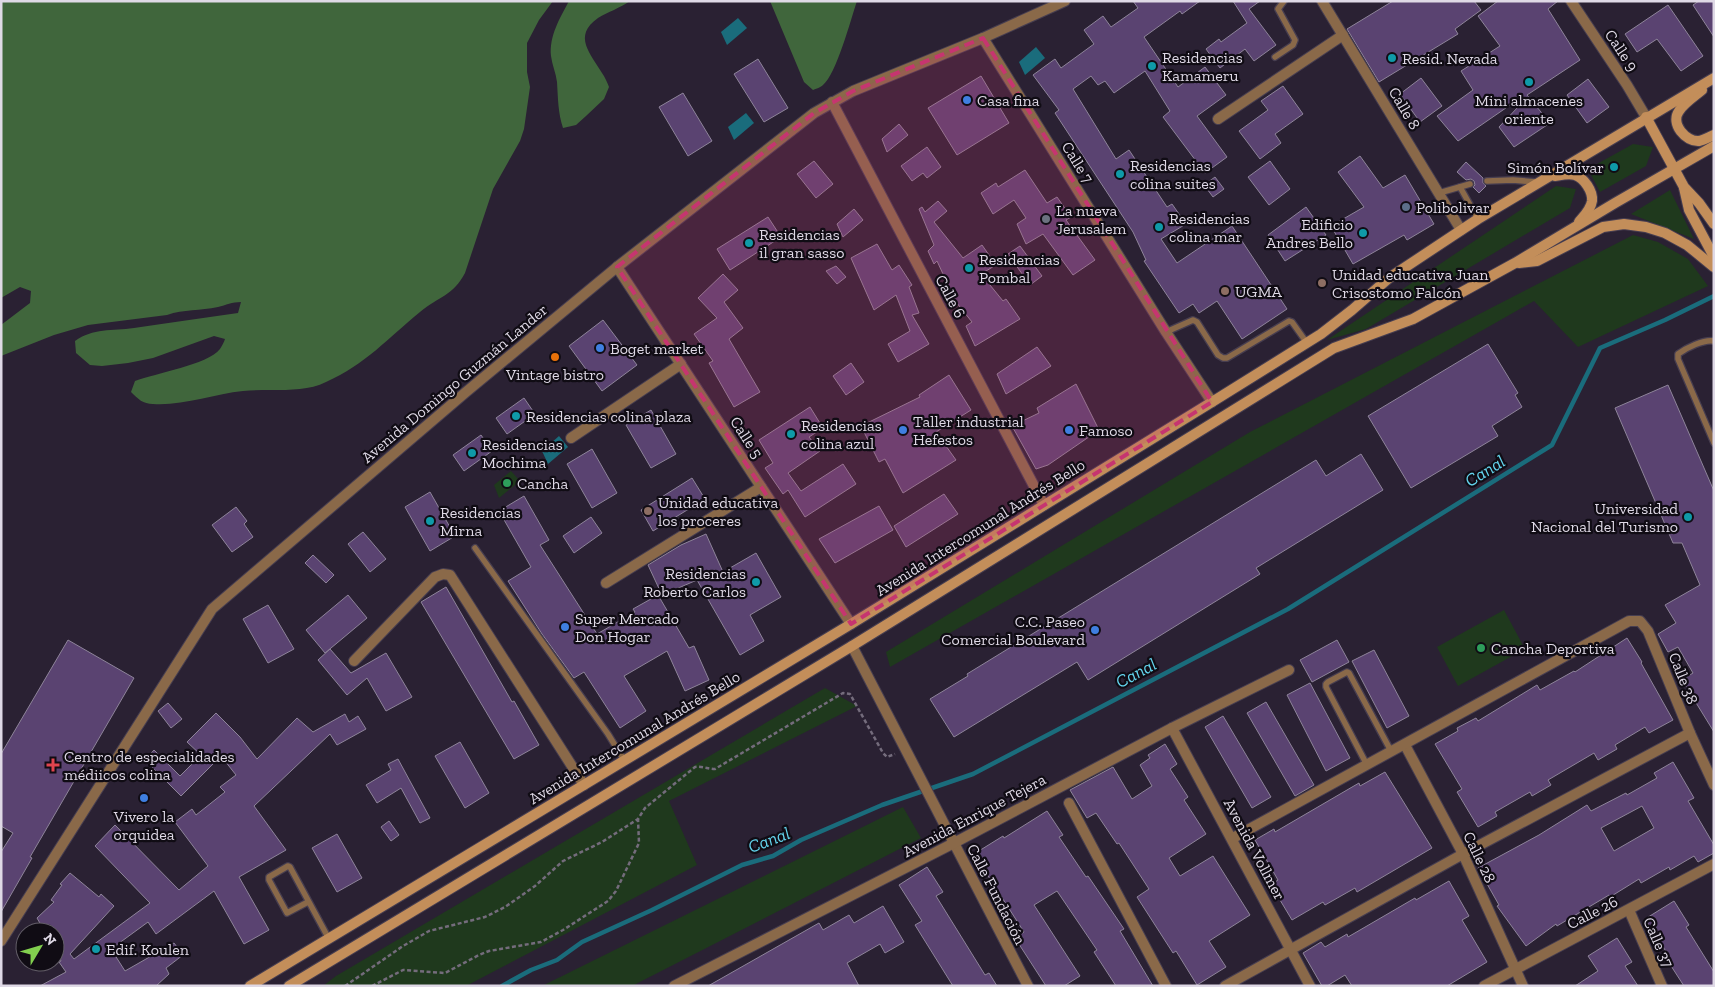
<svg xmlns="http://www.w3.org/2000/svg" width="1715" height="987" font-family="'Zilla Slab',serif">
	<rect width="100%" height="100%" fill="#2a2133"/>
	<!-- green -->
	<g fill="#1f391d">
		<polygon points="1633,144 1653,147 1646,166 1600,192 1588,169"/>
		<polygon points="1556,186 1576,189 1570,208 1366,329 1327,340"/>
		<polygon points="1670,190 1694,239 1631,214"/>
		<polygon points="1633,235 1658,242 1688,259 1708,286 1578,347 1534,301 890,667 886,652 1250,432"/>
		<polygon points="511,471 520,481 499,498 494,485"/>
		<polygon points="1504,610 1525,649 1458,686 1437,647"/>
		<polygon points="825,688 857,706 669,801 697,865 466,986 323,986 336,976"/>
		<polygon points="903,807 921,838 632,986 542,986"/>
	</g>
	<!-- forest -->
	<g fill="#40663c">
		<path d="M1,1H553L539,20L527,43V72L530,87L524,129L520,141L493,189L465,273C453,296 439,296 420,312C387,339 366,364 326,382C302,394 270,388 243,391C214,394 182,406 153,404C143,404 138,399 131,392L135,381C156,373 207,365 220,349C222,346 224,342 225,339L214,336L153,358L128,363L102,366L90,365L76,353L75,341C93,328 112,331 134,328C168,323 203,318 238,313L241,302C232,302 226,305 218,307C200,311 184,309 167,315L88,325L54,335L1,356V325L30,303L31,291L20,287L1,298Z"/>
		<path d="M569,1H630C620,8 608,12 598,18C572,36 591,54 602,73C605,77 607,82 609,87L604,99L586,116L576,125L563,128C558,113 558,98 557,82C556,73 552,65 551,56C549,36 560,18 569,1Z"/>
		<path d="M770,1H857C851,19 836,75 823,85C821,87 816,89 813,90L804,82Z"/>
	</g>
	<!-- water -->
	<g fill="#1a6c7c">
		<polygon points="738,18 747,28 727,45 721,32"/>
		<polygon points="1036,47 1045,58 1025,75 1019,62"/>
		<polygon points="746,113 754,123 734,140 728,127"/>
		<polygon points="559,436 568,447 548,464 542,451"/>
	</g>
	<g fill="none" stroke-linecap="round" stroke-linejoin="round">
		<!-- stream -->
		<polyline stroke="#1a6c7c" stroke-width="4.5" points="502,986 531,970 557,960 582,942 652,910 742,865 773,856 801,840 882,805 973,774 1288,609 1552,445 1600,348 1665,320 1714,296"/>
	</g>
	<!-- building -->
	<g fill="#5a4371" stroke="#8e849a" fill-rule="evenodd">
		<polygon points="1133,1 1200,1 1182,14 1180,11 1144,37 1178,87 1205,67 1226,95 1197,116 1227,157 1205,173 1163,117 1170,111 1145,71 1114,93 1105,81 1098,85 1091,76 1073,89 1116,159 1129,150 1167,207 1172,204 1186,224 1161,239 1177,263 1232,226 1287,309 1242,339 1217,301 1199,313 1193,304 1179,313 1144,261 1146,260 1133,232 1055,113 1059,110 1033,75 1055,59 1061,68 1094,44 1084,30 1103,16 1111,27 1138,8"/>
		<polygon points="1233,1 1260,1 1249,9 1276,45 1254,61 1245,49 1220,68 1206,49 1219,39 1221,42 1247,23"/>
		<polygon points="1393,1 1474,1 1481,10 1455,29 1458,34 1379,82 1347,29"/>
		<polygon points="1498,1 1558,1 1548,9 1580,60 1527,95 1550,123 1514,147 1499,127 1519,106 1516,101 1458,141 1437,116 1473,90 1461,71 1500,46 1478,16"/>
		<polygon points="1699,1 1714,1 1714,37 1693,5"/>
		<polygon points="1668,5 1703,56 1681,71 1657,39 1637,52 1625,34"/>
		<polygon points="758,59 788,108 764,122 734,74"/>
		<polygon points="981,76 1009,123 957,155 928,108"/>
		<polygon points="1421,78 1442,106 1420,122 1400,94"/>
		<polygon points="1588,79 1609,107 1587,123 1567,95"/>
		<polygon points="1283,86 1303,114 1275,134 1281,143 1260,159 1239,131 1268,110 1261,101"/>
		<polygon points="683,93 712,141 688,156 659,107"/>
		<polygon points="899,124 908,135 887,152 882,139"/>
		<polygon points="927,147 941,167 927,178 923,173 912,181 901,166"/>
		<polygon points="1360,156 1383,188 1405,175 1434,224 1407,240 1404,235 1353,264 1331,226 1364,207 1338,172"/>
		<polygon points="814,161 833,184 816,198 797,174"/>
		<polygon points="1270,161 1290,189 1269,205 1248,177"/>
		<polygon points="1466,162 1483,178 1483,183 1486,186 1479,193 1473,187 1475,185 1474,181 1471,179 1466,180 1457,172"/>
		<polygon points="1025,170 1047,203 1057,197 1071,217 1066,220 1095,260 1073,275 1043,234 1026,244 1017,224 1026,218 1014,200 993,214 981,193 996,183 998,187"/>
		<polygon points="1215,177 1224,189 1213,197 1204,185"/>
		<polygon points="938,201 947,211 934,222 963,258 982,245 996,265 981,274 1003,301 1006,299 1020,319 975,346 966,326 972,322 956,302 937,261 934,264 928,251 934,245 919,209 922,207 925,212"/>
		<polygon points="1306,207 1326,235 1285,261 1268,235"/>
		<polygon points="854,209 863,220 843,237 837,224"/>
		<polygon points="768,217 781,237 730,270 717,249"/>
		<polygon points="877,244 892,270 899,265 912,285 909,287 919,313 912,315 929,344 898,362 888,344 910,331 896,295 874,310 851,258"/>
		<polygon points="1020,246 1042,276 1030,285 1008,254"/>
		<polygon points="836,266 846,277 837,284 826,271"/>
		<polygon points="723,274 738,290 724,302 743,328 729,339 760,392 734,407 709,363 713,361 694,334 717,318 698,298"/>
		<polygon points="603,320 637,365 602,391 569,346"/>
		<polygon points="1488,344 1518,393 1515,395 1522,407 1492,426 1498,436 1411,488 1368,416"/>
		<polygon points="1037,347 1051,366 1006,394 997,374"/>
		<polygon points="851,363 864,382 846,395 833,376"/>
		<polygon points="949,375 971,410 936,432 956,460 903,493 885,459 879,462 861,426 920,397 919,395"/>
		<polygon points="1076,384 1099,430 1048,465 1036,469 1012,426 1039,413 1037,408"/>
		<polygon points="1668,385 1714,491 1714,732 1682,680 1693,673 1678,647 1668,652 1658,634 1676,623 1665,605 1700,585 1682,543 1673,543 1615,408"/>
		<polygon points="524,398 535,414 507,434 496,418"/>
		<polygon points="810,407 823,428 809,437 820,451 788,473 801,491 843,464 856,484 805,517 788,490 783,494 765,468 773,463 759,440"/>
		<polygon points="651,410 676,454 651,468 626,425"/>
		<polygon points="481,435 492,451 464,471 453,455"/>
		<polygon points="592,449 617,493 592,508 567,464"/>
		<polygon points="1361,454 1383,490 1256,568 1260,574 1088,680 1077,662 954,737 930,699 968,676 967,674 1316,460 1326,476"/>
		<polygon points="692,478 705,499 653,531 641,510"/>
		<polygon points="430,492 455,536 430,551 405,507"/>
		<polygon points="944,494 958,514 906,547 894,526"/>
		<polygon points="524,496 549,540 540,545 597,634 635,612 633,609 658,595 689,648 694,646 709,680 685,691 667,651 624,676 646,711 620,728 584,672 574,678 542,634 508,581 531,567 499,511"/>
		<polygon points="879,506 893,530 835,563 819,539"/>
		<polygon points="236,507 247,521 244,524 253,537 232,552 212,525"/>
		<polygon points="591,517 602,533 574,553 563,536"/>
		<polygon points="363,532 386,559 370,572 348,544"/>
		<polygon points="706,534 723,572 756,553 781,597 750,615 764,641 740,655 697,580 662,595 648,565 681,545"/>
		<polygon points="313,555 334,575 326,583 305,563"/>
		<polygon points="446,587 512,702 514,701 539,745 514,759 421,602"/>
		<polygon points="348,595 367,618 325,653 306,630"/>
		<polygon points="268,605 294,649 268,663 243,619"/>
		<polygon points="1627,638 1642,662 1641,663 1673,720 1649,733 1645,727 1615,745 1617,749 1598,760 1594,753 1548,780 1551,785 1532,796 1530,792 1495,812 1497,816 1478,827 1457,792 1462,789 1435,744 1458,731 1457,728 1476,718 1478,721 1537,685 1540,690 1574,671 1575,672"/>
		<polygon points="68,640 134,678 30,857 32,858 1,912 1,852 13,833 1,826 1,754"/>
		<polygon points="1337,640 1349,662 1312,682 1300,660"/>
		<polygon points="330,649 351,673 386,653 412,697 386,711 367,678 347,695 318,660"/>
		<polygon points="1374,650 1409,716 1387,728 1352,661"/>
		<polygon points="1310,683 1350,758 1326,771 1287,695"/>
		<polygon points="1266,702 1314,785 1295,796 1247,713"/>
		<polygon points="168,703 182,719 171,728 158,711"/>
		<polygon points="216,713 240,737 257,759 297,718 313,732 345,714 349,722 358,716 366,729 337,745 330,734 254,806 286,850 239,877 269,930 244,944 214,891 156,934 148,922 111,949 125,971 174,943 183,955 166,968 169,974 156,986 40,986 66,972 59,962 61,961 55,949 55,932 45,932 37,918 54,902 51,900 62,885 60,884 70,873 99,897 101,894 114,906 70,954 74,959 150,903 95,846 115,825 179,890 208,866 175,822 192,809 196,815 225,792 220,787 236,775 221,756 181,796 145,760 154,750 180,776 201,755 187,742"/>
		<polygon points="1223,716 1271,797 1252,808 1205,727"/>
		<polygon points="460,742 489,793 465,808 435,756"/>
		<polygon points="1165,744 1177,764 1170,769 1188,797 1184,800 1206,834 1169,858 1180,876 1213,856 1250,915 1209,941 1226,967 1197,985 1176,951 1173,953 1137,897 1149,889 1119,843 1117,844 1096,813 1087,818 1070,790 1113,767 1132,799 1152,786 1140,765 1150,758 1148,755"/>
		<polygon points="398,759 430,818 420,823 401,788 377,803 366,785 391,770 388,764"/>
		<path d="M1673,762L1694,798L1688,801L1714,845V853L1698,862L1694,856L1670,870L1669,867L1641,883L1639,879L1610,897L1609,895L1557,926L1556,924L1526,946L1497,906L1499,905L1478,868L1539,835L1587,805L1591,811L1626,793L1627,795L1657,778L1654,773ZM1642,806L1654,828L1614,851L1601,828Z"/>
		<polygon points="1385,772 1432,848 1357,892 1355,888 1325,905 1323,902 1292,920 1271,885 1278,880 1255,840 1274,829 1275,832 1359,783 1360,786"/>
		<polygon points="1047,811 1063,835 1059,837 1086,877 1088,876 1124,929 1120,931 1153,986 1116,986 1094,952 1097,950 1057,891 1034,905 1080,976 1064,986 1046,986 1015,938 1024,932 974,854 1003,836 1004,838"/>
		<polygon points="389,821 399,835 391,841 381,827"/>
		<polygon points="337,834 362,878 337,892 312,848"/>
		<polygon points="927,867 943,892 936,896 985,975 989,973 997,986 953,986 915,925 922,921 899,885"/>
		<polygon points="1449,881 1469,916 1462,920 1487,962 1447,986 1352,986 1345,975 1327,986 1322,986 1303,953 1321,942 1325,947 1347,934 1348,937 1415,898 1416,900"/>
		<polygon points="1674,901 1689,925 1686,927 1714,972 1714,986 1684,986 1664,955 1667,953 1645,919"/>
		<polygon points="883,906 904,942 885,953 880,944 847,963 859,986 708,986 819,923 823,930 849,915 854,923"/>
		<polygon points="1617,938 1632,962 1625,966 1638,986 1575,986 1598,971 1588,956"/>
	</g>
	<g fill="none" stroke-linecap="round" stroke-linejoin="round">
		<defs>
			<g id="lane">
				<polyline points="1275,57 1293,45 1295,40 1278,9 1284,1"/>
				<polyline points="1487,181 1513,180 1536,182"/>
				<polyline points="1460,187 1478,219"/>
				<polyline points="1439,193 1470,184"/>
				<polyline points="1166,332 1193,320 1197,322 1218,355 1223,358 1227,358 1289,321 1292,322 1307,343"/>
				<path d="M1714,341C1704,339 1686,348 1678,354V359L1714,443"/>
				<polyline points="475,548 608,734 624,760"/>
				<polyline points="1367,765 1326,687 1326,684 1328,682 1347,672 1349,673 1391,751"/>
				<polyline points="308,902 287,913 269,880 269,877 288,866 290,867 329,939"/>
			</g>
			<g id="street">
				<polyline points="1322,1 1461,230"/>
				<polyline points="1571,1 1627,85 1646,117"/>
				<polyline points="983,38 1166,332 1212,402"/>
				<polyline points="832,102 1044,505"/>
				<polyline points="1218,119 1343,35"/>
				<polyline points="617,267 851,624"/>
				<polyline points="571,438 681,364"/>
				<polyline points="606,583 761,487"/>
				<polyline points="852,646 1028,986"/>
				<polyline points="354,661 435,577 443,574 450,575 584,785"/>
				<polyline points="1172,728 1310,986"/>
				<polyline points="1405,745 1463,854 1523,986"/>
				<polyline points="1069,803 1166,986"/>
				<polyline points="1233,838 1629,621 1640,621 1648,631 1690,733 1714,785"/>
				<polyline points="1629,910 1662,986"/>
				<polyline points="1,941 212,609 466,392 617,267 814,113 853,91 983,38 1065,1"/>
				<polyline points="674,986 954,843 1172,728 1289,670"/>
				<polyline points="1225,986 1463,854 1690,733"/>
				<polyline points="1484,986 1714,864"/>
			</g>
			<g id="secondary">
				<path d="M1702,90C1695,96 1684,103 1679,111C1670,124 1686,142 1699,141C1704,140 1709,137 1714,135"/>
				<polyline points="1646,117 1684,187 1699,203 1714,224"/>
				<path d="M1555,176C1561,175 1569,173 1575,175C1584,178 1593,191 1592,201C1591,209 1584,216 1579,222"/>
				<polyline points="1684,188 1689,210 1714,257"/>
				<polyline points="1519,263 1537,261 1603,227 1624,224 1646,227 1665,233 1687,245 1714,267"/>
				<polyline points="250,986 851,624 1212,402 1321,334 1352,310 1389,278 1478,219 1714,78"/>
				<polyline points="289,986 852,646 1334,348 1413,319 1515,263 1615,203 1714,146"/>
			</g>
		</defs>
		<!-- lane casing -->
		<use href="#lane" stroke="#473e50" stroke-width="8"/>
		<!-- street casing -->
		<use href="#street" stroke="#473e50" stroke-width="12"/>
		<!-- secondary casing -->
		<use href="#secondary" stroke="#473e50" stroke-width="12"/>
		<!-- path -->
		<g stroke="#746c7c" stroke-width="2.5" stroke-dasharray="4 2.5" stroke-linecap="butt">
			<path d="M345,986L403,946L429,931L485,917L505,907L535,886L563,861L602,842L638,819L645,808L695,767C703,766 708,769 715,769L843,693L850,694L883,753L887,757L895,754"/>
			<polyline points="372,986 403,970 445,973 479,955 489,951 541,942 563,930 608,901 616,891 639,843 638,819"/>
		</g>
		<!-- lane -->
		<use href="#lane" stroke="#8a6949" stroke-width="5.5"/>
		<!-- street -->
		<use href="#street" stroke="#8a6949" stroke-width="10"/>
		<!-- secondary -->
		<use href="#secondary" stroke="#c38e5a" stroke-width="10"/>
	</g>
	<!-- marked area -->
	<path fill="#c63570" fill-opacity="0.2" stroke="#c63570" stroke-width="4" stroke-dasharray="10 6" stroke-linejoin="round" d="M983,38L1212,402L851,624L617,267L814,113L853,91Z"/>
	<!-- markers -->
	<g fill="#0f9aa8" stroke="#100c14" stroke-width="2">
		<circle cx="1392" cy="58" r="5"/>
		<circle cx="1152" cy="66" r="5"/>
		<circle cx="1529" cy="82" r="5"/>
		<circle cx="1614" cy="167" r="5"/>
		<circle cx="1120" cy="174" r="5"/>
		<circle cx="1159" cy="227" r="5"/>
		<circle cx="1363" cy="233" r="5"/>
		<circle cx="749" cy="243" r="5"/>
		<circle cx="969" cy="268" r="5"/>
		<circle cx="516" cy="416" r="5"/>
		<circle cx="791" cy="434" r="5"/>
		<circle cx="472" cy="453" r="5"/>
		<circle cx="1688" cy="517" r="5"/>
		<circle cx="430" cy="521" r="5"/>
		<circle cx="756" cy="582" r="5"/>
		<circle cx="96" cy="949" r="5"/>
	</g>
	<g fill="#3f7fe0" stroke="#100c14" stroke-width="2">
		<circle cx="967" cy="100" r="5"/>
		<circle cx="600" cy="348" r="5"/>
		<circle cx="903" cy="430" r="5"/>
		<circle cx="1069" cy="430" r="5"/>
		<circle cx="565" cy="627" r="5"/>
		<circle cx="1095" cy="630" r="5"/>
		<circle cx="144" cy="798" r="5"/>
	</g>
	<circle fill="#5c6f8a" stroke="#100c14" stroke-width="2" cx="1406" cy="207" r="5"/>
	<circle fill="#6b7280" stroke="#100c14" stroke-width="2" cx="1046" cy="219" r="5"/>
	<g fill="#8d6e63" stroke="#100c14" stroke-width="2">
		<circle cx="1322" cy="283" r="5"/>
		<circle cx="1225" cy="291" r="5"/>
		<circle cx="648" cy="511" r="5"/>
	</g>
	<circle fill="#e8710a" stroke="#100c14" stroke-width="2" cx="555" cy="357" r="5"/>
	<g fill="#2e9e5b" stroke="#100c14" stroke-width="2">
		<circle cx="507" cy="483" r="5"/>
		<circle cx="1481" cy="648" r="5"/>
	</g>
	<path fill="#e0444e" stroke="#100c14" stroke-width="2" d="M50.5 757.5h5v5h5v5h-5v5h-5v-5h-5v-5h5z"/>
	<g text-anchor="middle" stroke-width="4.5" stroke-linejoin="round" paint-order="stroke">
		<!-- street labels -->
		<g font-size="16" fill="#dfd9e6" stroke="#100c14">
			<text transform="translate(1622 50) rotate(56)" y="6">Calle 9</text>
			<text transform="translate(1405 108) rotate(59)" y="6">Calle 8</text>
			<text transform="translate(1078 162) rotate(58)" y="6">Calle 7</text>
			<text transform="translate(951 296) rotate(62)" y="6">Calle 6</text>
			<text transform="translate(454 383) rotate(-40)" y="6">Avenida Domingo Guzmán Lander</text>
			<text transform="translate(747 437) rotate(57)" y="6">Calle 5</text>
			<text transform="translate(980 527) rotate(-32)" y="6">Avenida Intercomunal Andrés Bello</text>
			<text transform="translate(1684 678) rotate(68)" y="6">Calle 38</text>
			<text transform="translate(634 737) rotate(-31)" y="6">Avenida Intercomunal Andrés Bello</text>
			<text transform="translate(974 815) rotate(-28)" y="6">Avenida Enrique Tejera</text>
			<text transform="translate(1255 849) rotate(62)" y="6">Avenida Vollmer</text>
			<text transform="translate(1480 857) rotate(64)" y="6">Calle 28</text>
			<text transform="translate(997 894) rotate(63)" y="6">Calle Fundación</text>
			<text transform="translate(1592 912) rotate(-27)" y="6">Calle 26</text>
			<text transform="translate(1659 942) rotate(66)" y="6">Calle 37</text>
		</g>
		<!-- poi labels -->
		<g font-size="16" fill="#dfd9e6" stroke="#100c14" text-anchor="start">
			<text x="1162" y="63">Residencias<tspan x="1162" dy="18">Kamameru</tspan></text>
			<text x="1402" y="64">Resid. Nevada</text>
			<text x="977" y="106">Casa fina</text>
			<text x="1529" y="106" text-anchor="middle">Mini almacenes<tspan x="1529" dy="18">oriente</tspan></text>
			<text x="1130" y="171">Residencias<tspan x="1130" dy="18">colina suites</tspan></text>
			<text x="1604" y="173" text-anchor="end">Simón Bolívar</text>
			<text x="1416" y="213">Polibolivar</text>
			<text x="1056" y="216">La nueva<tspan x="1056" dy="18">Jerusalem</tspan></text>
			<text x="1169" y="224">Residencias<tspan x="1169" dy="18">colina mar</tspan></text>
			<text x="1353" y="230" text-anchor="end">Edificio<tspan x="1353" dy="18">Andres Bello</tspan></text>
			<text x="759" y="240">Residencias<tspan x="759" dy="18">il gran sasso</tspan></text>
			<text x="979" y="265">Residencias<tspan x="979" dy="18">Pombal</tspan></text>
			<text x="1332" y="280">Unidad educativa Juan<tspan x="1332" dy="18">Crisostomo Falcón</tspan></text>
			<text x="1235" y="297">UGMA</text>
			<text x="610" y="354">Boget market</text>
			<text x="555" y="380" text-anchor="middle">Vintage bistro</text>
			<text x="526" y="422">Residencias colina plaza</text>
			<text x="913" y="427">Taller industrial<tspan x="913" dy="18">Hefestos</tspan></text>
			<text x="801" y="431">Residencias<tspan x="801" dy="18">colina azul</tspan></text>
			<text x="1079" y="436">Famoso</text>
			<text x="482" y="450">Residencias<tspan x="482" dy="18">Mochima</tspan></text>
			<text x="517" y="489">Cancha</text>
			<text x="658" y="508">Unidad educativa<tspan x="658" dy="18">los proceres</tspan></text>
			<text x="1678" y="514" text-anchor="end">Universidad<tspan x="1678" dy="18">Nacional del Turismo</tspan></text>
			<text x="440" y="518">Residencias<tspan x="440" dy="18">Mirna</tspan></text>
			<text x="746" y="579" text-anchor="end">Residencias<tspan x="746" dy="18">Roberto Carlos</tspan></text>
			<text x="575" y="624">Super Mercado<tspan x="575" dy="18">Don Hogar</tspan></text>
			<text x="1085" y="627" text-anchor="end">C.C. Paseo<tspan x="1085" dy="18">Comercial Boulevard</tspan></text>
			<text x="1491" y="654">Cancha Deportiva</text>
			<text x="64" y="762">Centro de especialidades<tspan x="64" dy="18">médiicos colina</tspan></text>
			<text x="144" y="822" text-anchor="middle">Vivero la<tspan x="144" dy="18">orquidea</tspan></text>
			<text x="106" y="955">Edif. Koulen</text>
		</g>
		<!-- water labels -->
		<g font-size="18" font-style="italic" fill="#64d5ee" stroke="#100c14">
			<text transform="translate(1485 471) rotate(-32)" y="6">Canal</text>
			<text transform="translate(1136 673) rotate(-28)" y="6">Canal</text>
			<text transform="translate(769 840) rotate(-21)" y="6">Canal</text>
		</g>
	</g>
	<!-- border -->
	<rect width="1715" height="987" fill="none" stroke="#dfd9e6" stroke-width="5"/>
	<!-- north arrow -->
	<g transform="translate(40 947) rotate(52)"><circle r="24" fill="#100c14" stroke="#635e68"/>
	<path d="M0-4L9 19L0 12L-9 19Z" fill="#82d04f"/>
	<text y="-8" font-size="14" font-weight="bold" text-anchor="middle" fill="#dfd9e6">N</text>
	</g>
</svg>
